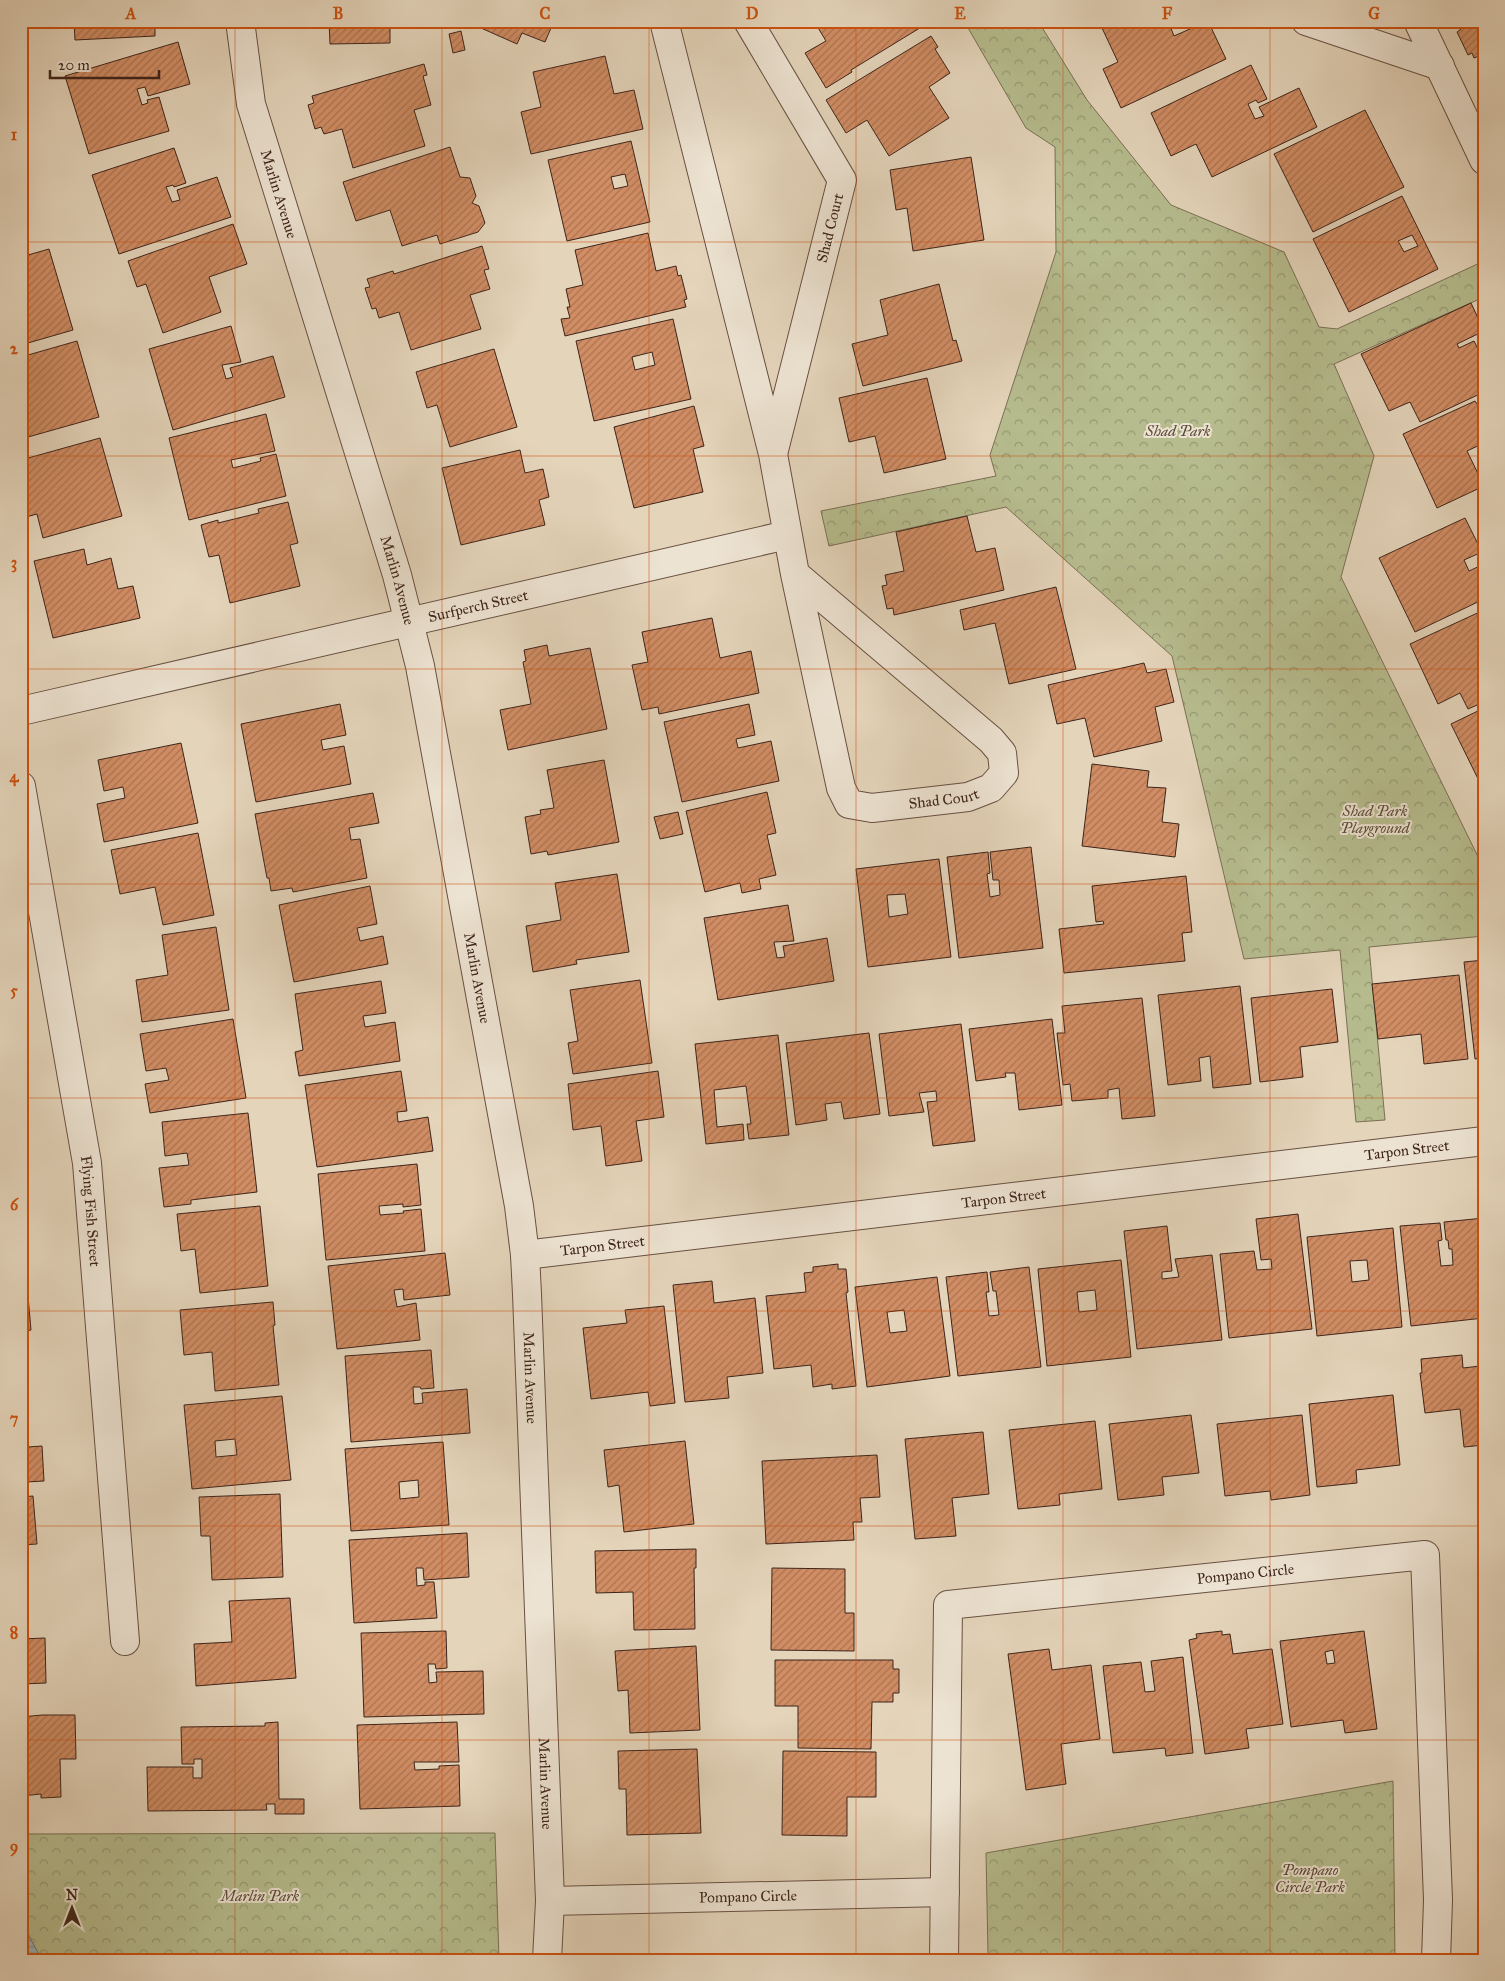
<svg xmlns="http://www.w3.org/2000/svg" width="1505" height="1981" font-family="'IM FELL Great Primer',serif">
	<defs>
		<pattern id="park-crowns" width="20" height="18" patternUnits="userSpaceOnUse" patternTransform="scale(1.25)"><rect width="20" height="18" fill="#b6bc8e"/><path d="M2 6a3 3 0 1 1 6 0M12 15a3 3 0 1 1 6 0" fill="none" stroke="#959973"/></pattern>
		<pattern id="water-rules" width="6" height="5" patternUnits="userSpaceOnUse" patternTransform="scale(1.25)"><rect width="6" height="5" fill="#9ab5bb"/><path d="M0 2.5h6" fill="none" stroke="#7f9397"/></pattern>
		<pattern id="building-hatch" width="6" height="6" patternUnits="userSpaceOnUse" patternTransform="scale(1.25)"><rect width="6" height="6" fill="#d18d64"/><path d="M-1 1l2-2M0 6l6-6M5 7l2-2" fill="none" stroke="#ab7352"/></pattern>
	</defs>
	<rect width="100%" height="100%" fill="#e4d4ba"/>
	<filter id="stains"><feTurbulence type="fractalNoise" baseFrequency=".004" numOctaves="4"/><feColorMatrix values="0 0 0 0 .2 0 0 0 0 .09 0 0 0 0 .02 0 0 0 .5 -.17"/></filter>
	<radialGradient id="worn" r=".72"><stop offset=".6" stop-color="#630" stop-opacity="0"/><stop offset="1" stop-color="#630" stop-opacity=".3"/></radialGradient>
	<!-- park -->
	<g fill="url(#park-crowns)" stroke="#7a7054">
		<polygon points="964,21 1038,21 1087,100 1171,205 1284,252 1319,327 1337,329 1484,261 1484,297 1334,364 1374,456 1341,577 1484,869 1484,936 1369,947 1385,1120 1356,1122 1340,950 1244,959 1172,656 1006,507 829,546 821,511 996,476 990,455 1056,252 1055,147 1026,128"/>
		<polygon points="1393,1781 1395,1960 1013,1960 988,1954 986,1853"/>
		<polygon points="495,1833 499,1960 42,1960 21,1921 21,1834"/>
	</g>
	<!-- water -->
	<polygon fill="url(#water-rules)" stroke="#757b7b" points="21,1921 42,1960 21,1960"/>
	<!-- building -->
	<g fill="url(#building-hatch)" stroke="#3e241a" fill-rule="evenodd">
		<polygon points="74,21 155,21 155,36 75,40"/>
		<polygon points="329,21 390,21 390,43 330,44"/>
		<polygon points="473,21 554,21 545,42 522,33 517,44 472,24"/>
		<polygon points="814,21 927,21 928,23 851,70 852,72 826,88 805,53 826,41"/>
		<polygon points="1117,21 1168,21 1174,36 1208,21 1226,59 1121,108 1103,69 1118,62 1102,28"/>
		<polygon points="1462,21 1484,21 1484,54 1474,58 1472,53 1468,55 1457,32 1461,29 1458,23"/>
		<polygon points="461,31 465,50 453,53 449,34"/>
		<polygon points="931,36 938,47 935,49 950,73 929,87 949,118 889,156 867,120 846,133 826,100"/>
		<polygon points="178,42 190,84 148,96 145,87 137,89 142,105 148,103 147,100 159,97 169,131 89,154 65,76"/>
		<polygon points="605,56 614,94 634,90 643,129 531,154 521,112 541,107 533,72"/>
		<polygon points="424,64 427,75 423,76 431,105 414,110 425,146 353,168 342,129 324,134 321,127 315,129 308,105 314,103 312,96"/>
		<polygon points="1251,65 1267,99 1258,103 1256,100 1248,104 1255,119 1264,116 1259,107 1299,88 1317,127 1212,177 1196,144 1171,156 1151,113"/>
		<polygon points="1365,110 1404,187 1313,232 1274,154"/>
		<path d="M631,141L650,222L567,241L548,160ZM625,174L628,186L614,189L611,177Z"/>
		<polygon points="450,147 460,177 470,178 476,196 472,203 479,206 485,223 478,232 440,244 437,235 402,246 390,210 356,221 343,182"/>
		<polygon points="174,148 186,183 174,187 173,185 166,187 172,202 180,200 177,190 217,177 231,217 119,254 92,175"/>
		<polygon points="971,157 984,240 913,251 907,208 896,210 890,170"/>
		<path d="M1402,196L1438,269L1349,312L1313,239ZM1412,235L1418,246L1404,252L1398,241Z"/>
		<polygon points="233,224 247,264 209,277 221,312 163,333 146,284 137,287 128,261"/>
		<polygon points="648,233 656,271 676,266 678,276 681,275 687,299 684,300 686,307 565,336 561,319 570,318 567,307 570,307 566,289 583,285 575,250"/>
		<polygon points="482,246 489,269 484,270 490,289 470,295 481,329 411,350 399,312 379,318 376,308 372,309 365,288 370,287 367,279 393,271 394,274"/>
		<polygon points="49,249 73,330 21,345 21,257"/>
		<polygon points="939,284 953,341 956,340 962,361 863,386 852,344 888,335 880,300"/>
		<polygon points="1471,303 1484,331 1457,344 1459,348 1474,341 1484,361 1484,392 1420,422 1410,402 1389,411 1361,354"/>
		<path d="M673,319L691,399L594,421L576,341ZM652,352L655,365L635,370L632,357Z"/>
		<polygon points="231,326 241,362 222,365 226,379 233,377 230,368 273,356 285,397 173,430 149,349"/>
		<polygon points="77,341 99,417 21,439 21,357"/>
		<polygon points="494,349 517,427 450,447 437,405 427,408 416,372"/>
		<polygon points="927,378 946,459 884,473 875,436 849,442 839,398"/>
		<polygon points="1475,401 1477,404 1484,401 1484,443 1467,451 1484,486 1437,508 1403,434"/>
		<polygon points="694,406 704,446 693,449 703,492 634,508 614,427"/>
		<polygon points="266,414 275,451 231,460 233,468 261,461 260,458 276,454 286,496 189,520 169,438"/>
		<polygon points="100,438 122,516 43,538 37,514 26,517 21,501 21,460"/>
		<polygon points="520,450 525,473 543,469 549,497 539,500 545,525 461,545 442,468"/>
		<polygon points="288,502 298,543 290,545 300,586 230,603 219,555 209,557 201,525 218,520 218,523 259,513 258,509"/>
		<polygon points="967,516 976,552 995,548 1004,590 894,615 893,608 887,609 882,586 887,585 885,575 904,571 896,532"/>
		<polygon points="1465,518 1482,552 1464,560 1469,571 1484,564 1484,599 1415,632 1379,558"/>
		<polygon points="84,549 87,565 111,558 118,589 133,586 140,618 53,638 34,561"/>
		<polygon points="1056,587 1076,669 1009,684 995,623 964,630 960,610"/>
		<polygon points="1484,610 1484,702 1468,709 1460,693 1438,704 1410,644"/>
		<polygon points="712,618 720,658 751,651 759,693 659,714 658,707 642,710 632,665 648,662 642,632"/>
		<polygon points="547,645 549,656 590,648 607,729 508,750 500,710 531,704 523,662 526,661 524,650"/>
		<polygon points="1144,663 1147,673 1166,669 1174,702 1155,707 1162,741 1094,757 1085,718 1057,724 1048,685"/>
		<polygon points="340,704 346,735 321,740 323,750 344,746 351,784 256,802 241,724"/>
		<polygon points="749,704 755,735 736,739 738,748 771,741 779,781 682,802 664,722"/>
		<polygon points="1484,708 1484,791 1451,724"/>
		<polygon points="181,743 198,823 104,842 97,804 125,798 123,787 104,791 98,760"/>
		<polygon points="604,760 619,842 548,855 547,851 531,854 525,817 541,814 540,810 554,808 547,770"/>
		<polygon points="1092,764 1149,771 1147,787 1166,788 1162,822 1179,824 1175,857 1082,846"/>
		<polygon points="767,792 776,833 767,835 776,875 759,879 761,889 742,893 740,883 705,892 686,811"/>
		<polygon points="373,793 379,823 349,828 351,840 360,839 367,878 293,892 292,888 271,891 269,878 267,878 255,814"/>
		<polygon points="678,812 683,834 660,839 654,817"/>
		<polygon points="198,833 214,915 163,925 155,887 120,894 111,850"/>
		<polygon points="1031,847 1043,948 959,958 947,857 988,852 990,873 987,874 990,897 1000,895 999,880 993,880 990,852"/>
		<path d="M939,859L951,957L868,967L856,869ZM905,894L908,914L889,917L887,895Z"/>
		<polygon points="617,874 629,952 576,960 577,964 533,972 526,926 561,920 555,883"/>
		<polygon points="1186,876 1192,932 1182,933 1185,961 1064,973 1059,929 1104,924 1103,921 1096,922 1092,886"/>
		<polygon points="370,886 377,924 357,928 360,941 383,936 388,964 294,982 279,905"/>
		<polygon points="788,905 794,941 774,942 777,958 785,957 783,946 827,938 834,981 718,1000 704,918"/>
		<polygon points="216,927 229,1010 142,1022 136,980 168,975 162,935"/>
		<polygon points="1484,960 1484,1058 1475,1059 1464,962"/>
		<polygon points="1459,975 1468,1059 1424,1064 1421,1034 1378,1039 1372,984"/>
		<polygon points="640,980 652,1063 573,1074 568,1043 578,1041 570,990"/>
		<polygon points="381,981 386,1013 363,1016 365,1027 395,1022 400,1061 299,1076 295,1052 303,1050 295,994"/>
		<polygon points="1240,986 1251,1084 1213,1088 1210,1056 1199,1058 1201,1081 1168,1085 1158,995"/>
		<polygon points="1332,989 1338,1042 1300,1047 1303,1077 1260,1082 1251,998"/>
		<polygon points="1142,998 1155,1116 1122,1119 1119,1088 1108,1090 1108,1098 1072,1101 1070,1084 1063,1085 1057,1033 1065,1033 1062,1006"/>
		<polygon points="233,1019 246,1098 150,1113 145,1084 169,1080 166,1068 146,1071 140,1034"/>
		<polygon points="1052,1019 1062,1105 1019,1110 1015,1073 1005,1073 1006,1077 976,1081 969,1029"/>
		<polygon points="961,1024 975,1141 933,1146 927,1102 937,1101 936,1091 919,1093 924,1112 889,1116 879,1034"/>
		<polygon points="869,1033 880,1114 844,1119 841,1102 825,1104 827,1120 796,1125 786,1043"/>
		<polygon points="778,1035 789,1135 749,1139 747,1124 751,1124 746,1086 714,1090 717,1127 743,1124 744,1140 706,1144 695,1044"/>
		<polygon points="401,1071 407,1111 397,1112 398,1122 428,1117 433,1151 317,1167 305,1085"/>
		<polygon points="658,1071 664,1117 636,1121 642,1161 606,1166 601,1126 573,1130 568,1084"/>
		<polygon points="248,1113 257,1192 191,1200 191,1204 164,1207 159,1168 189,1165 187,1153 165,1156 162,1122"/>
		<polygon points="417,1164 421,1205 403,1207 403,1204 379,1206 380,1215 404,1213 403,1211 421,1209 425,1251 326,1260 318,1174"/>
		<polygon points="260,1206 268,1286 200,1293 195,1249 181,1251 177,1214"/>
		<polygon points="1298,1214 1312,1329 1229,1338 1220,1254 1254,1251 1257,1270 1272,1269 1271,1259 1261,1260 1256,1219"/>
		<polygon points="1484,1218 1484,1318 1411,1326 1400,1226 1440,1223 1442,1240 1438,1241 1441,1266 1453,1265 1452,1249 1449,1249 1448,1240 1446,1240 1444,1222"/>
		<polygon points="21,1225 28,1280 21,1281"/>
		<polygon points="1167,1226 1172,1271 1162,1272 1162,1279 1179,1277 1175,1259 1212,1255 1222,1340 1137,1349 1124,1231"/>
		<path d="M1393,1228L1402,1327L1317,1336L1307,1237ZM1367,1260L1369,1280L1352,1282L1350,1261Z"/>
		<polygon points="445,1253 450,1295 404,1300 403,1289 394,1290 397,1307 416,1303 420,1340 337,1349 328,1266"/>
		<path d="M1121,1260L1131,1357L1047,1366L1038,1269ZM1095,1290L1097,1310L1079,1312L1077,1292Z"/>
		<polygon points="838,1264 838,1269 846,1269 848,1292 846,1293 856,1386 832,1389 832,1384 813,1387 811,1365 774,1369 766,1296 806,1292 804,1273 813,1272 813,1267"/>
		<polygon points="1029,1267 1041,1367 958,1376 946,1277 987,1272 989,1292 986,1292 989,1316 999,1315 996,1291 993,1291 990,1272"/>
		<path d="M937,1277L950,1376L867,1387L855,1287ZM904,1310L907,1331L890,1333L887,1312Z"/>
		<polygon points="712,1281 714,1303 755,1298 763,1373 727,1377 729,1398 685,1402 673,1285"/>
		<polygon points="28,1296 31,1330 21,1332 21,1297"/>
		<polygon points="273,1302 275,1325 273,1326 279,1385 215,1391 212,1352 184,1355 180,1310"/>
		<polygon points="664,1306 675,1403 650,1406 648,1392 591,1399 583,1328 627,1323 625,1310"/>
		<polygon points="431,1350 434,1388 421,1389 420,1387 413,1387 414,1404 423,1403 422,1393 467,1389 470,1433 351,1442 345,1356"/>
		<polygon points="1462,1355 1463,1368 1480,1366 1480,1360 1484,1360 1484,1445 1464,1447 1460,1409 1425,1413 1420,1373 1422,1373 1421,1359"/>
		<polygon points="1393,1395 1400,1465 1356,1470 1357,1483 1317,1487 1309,1404"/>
		<path d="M282,1396L291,1480L192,1489L184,1405ZM235,1439L237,1455L216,1457L215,1441Z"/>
		<polygon points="21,1412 23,1412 25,1431 23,1431 23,1442 28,1442 28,1447 42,1446 44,1481 26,1482 26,1486 21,1486"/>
		<polygon points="1191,1415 1199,1473 1162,1477 1164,1495 1118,1500 1109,1424"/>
		<polygon points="1302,1415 1310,1495 1271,1500 1270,1491 1225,1496 1217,1424"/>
		<polygon points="1095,1421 1102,1489 1059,1494 1060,1505 1018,1509 1009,1430"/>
		<polygon points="983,1432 989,1494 952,1498 956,1536 915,1539 905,1439"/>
		<polygon points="685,1441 694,1524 624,1532 619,1485 608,1487 604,1450"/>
		<path d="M443,1442L449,1525L351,1531L345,1449ZM418,1480L419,1497L400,1499L399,1482Z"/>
		<polygon points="877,1455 880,1497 860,1498 862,1522 853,1522 854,1540 766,1544 762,1461"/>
		<polygon points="280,1494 283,1577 212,1580 210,1536 201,1536 199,1497"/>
		<polygon points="33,1496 37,1544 21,1545 21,1497"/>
		<polygon points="467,1533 469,1577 424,1580 423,1568 416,1568 417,1586 425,1585 425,1582 434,1582 437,1618 354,1623 349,1540"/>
		<polygon points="696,1549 696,1568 694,1568 695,1629 634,1630 633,1592 596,1593 595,1551"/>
		<polygon points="772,1568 845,1569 845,1613 854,1613 854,1651 771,1650"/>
		<polygon points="290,1598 296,1678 196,1686 194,1644 232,1642 229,1601"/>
		<polygon points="446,1631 447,1668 436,1669 435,1664 428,1664 429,1683 437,1682 436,1672 483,1671 484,1714 364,1717 361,1633"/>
		<polygon points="1222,1631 1222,1635 1230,1634 1233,1654 1272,1649 1283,1724 1246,1729 1249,1748 1205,1754 1189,1640 1197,1638 1196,1634"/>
		<path d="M1364,1631L1377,1729L1345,1733L1343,1720L1291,1727L1280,1641ZM1333,1650L1335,1663L1327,1664L1325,1652Z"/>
		<polygon points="45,1638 46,1683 21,1684 21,1639"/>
		<polygon points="696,1646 700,1730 630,1733 628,1690 618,1691 615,1651"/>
		<polygon points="1049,1649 1052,1670 1091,1665 1100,1739 1061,1744 1066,1784 1026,1790 1008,1654"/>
		<polygon points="1183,1657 1193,1753 1166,1756 1165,1748 1113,1753 1103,1666 1141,1662 1145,1692 1155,1691 1151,1661"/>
		<polygon points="775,1660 893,1660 893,1669 899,1669 899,1693 893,1693 893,1702 872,1702 871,1749 798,1748 798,1706 775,1706"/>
		<polygon points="42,1715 75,1715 76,1759 60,1759 61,1797 41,1798 41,1794 21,1796 21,1717"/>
		<polygon points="278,1722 279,1799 304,1799 304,1814 275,1814 275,1804 266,1804 267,1810 148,1811 147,1767 193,1767 193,1778 202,1778 202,1759 194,1759 194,1764 182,1764 181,1727 265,1726 265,1723"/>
		<polygon points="457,1722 459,1762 414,1762 415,1770 439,1769 439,1766 459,1765 460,1806 360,1809 357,1725"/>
		<polygon points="697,1749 701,1833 627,1835 626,1789 619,1789 618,1751"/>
		<polygon points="783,1751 876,1752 876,1797 847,1797 847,1836 782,1835"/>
		<polygon points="627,1957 687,1960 627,1960"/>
	</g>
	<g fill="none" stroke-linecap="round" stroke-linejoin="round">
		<defs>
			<g id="minor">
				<path id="s1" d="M240,21L251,104L397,575L420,666L519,1206L525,1255L527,1294L550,1901L547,1960"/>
				<path id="s2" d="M664,21L773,454L795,574L841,788L849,804L872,808L968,797L991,788L1004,773L1002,753L991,740L795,574"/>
				<polyline points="748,21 842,180 774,450"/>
				<polyline points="1306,21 1440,66"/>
				<polyline points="1418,21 1484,160"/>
				<path id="s3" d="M21,711L787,535"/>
				<path id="s4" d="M21,786L87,1163L125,1641"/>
				<path id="s5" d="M525,1255L1484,1141"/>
				<path id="s6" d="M550,1901L945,1892"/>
				<path id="s7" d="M944,1960L948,1605L1425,1555L1438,1900L1436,1960"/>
			</g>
		</defs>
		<!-- minor casing -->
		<use href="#minor" stroke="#685042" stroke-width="30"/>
		<!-- minor -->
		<use href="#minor" stroke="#ede3d2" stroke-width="28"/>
	</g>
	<!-- grid -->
	<path fill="none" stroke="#ce510e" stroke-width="1" stroke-opacity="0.55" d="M235,21V1960M442,21V1960M649,21V1960M856,21V1960M1063,21V1960M1270,21V1960M21,242H1484M21,456H1484M21,669H1484M21,884H1484M21,1098H1484M21,1311H1484M21,1526H1484M21,1740H1484"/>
	<g text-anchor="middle" stroke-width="4" stroke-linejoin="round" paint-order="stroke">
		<!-- street labels -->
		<g font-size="15" fill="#3e241a" stroke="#ede3d2">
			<text dy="5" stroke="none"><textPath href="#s1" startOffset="178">Marlin Avenue</textPath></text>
			<text transform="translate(830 228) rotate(-76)" y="5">Shad Court</text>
			<text dy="5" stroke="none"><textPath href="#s1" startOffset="582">Marlin Avenue</textPath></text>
			<text dy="5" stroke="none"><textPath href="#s3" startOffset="469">Surfperch Street</textPath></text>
			<text dy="5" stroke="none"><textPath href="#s2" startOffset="901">Shad Court</textPath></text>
			<text dy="5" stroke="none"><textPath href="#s1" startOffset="988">Marlin Avenue</textPath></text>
			<text dy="5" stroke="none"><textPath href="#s5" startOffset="888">Tarpon Street</textPath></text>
			<text dy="5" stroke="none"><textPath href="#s5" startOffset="482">Tarpon Street</textPath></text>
			<text dy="5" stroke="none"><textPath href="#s4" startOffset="431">Flying Fish Street</textPath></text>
			<text dy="5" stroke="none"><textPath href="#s5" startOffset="78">Tarpon Street</textPath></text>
			<text dy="5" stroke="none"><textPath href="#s1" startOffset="1392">Marlin Avenue</textPath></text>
			<text dy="5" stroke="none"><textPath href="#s7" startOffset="654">Pompano Circle</textPath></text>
			<text dy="5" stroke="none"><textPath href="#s1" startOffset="1798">Marlin Avenue</textPath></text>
			<text dy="5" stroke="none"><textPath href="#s6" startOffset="198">Pompano Circle</textPath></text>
		</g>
		<!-- park labels -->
		<g font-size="15" font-style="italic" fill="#5c4a37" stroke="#ede3d2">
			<text x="1178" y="436">Shad Park</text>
			<text x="1375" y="816">Shad Park<tspan x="1375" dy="17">Playground</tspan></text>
			<text x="1310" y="1875">Pompano<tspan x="1310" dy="17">Circle Park</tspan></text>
			<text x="260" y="1901">Marlin Park</text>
		</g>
	</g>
	<!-- margin -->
	<rect width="1505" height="1981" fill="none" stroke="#e4d4ba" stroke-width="55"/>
	<!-- north arrow -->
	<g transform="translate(72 1908)" stroke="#ede3d2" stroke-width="4" paint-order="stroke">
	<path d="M0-4L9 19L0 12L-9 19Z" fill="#3e241a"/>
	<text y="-8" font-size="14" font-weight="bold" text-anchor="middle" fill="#3e241a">N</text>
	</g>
	<!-- scale -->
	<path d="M50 70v8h109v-8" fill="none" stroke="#3e241a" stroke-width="2.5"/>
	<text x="58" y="70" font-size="15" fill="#3e241a" stroke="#ede3d2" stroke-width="4" paint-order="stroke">20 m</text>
	<rect x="28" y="28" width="1450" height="1926" fill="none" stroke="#ce510e" stroke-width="2"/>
	<g font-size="16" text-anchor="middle" font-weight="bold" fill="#ce510e">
		<text x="131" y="19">A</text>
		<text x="338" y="19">B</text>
		<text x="545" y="19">C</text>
		<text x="752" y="19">D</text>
		<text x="960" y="19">E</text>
		<text x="1167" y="19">F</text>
		<text x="1374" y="19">G</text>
		<text x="14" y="140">1</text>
		<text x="14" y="354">2</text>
		<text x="14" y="568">3</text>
		<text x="14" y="782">4</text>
		<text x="14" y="996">5</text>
		<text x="14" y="1210">6</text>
		<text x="14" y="1424">7</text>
		<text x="14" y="1638">8</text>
		<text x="14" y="1852">9</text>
	</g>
	<rect width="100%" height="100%" filter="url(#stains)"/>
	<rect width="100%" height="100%" fill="url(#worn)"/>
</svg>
